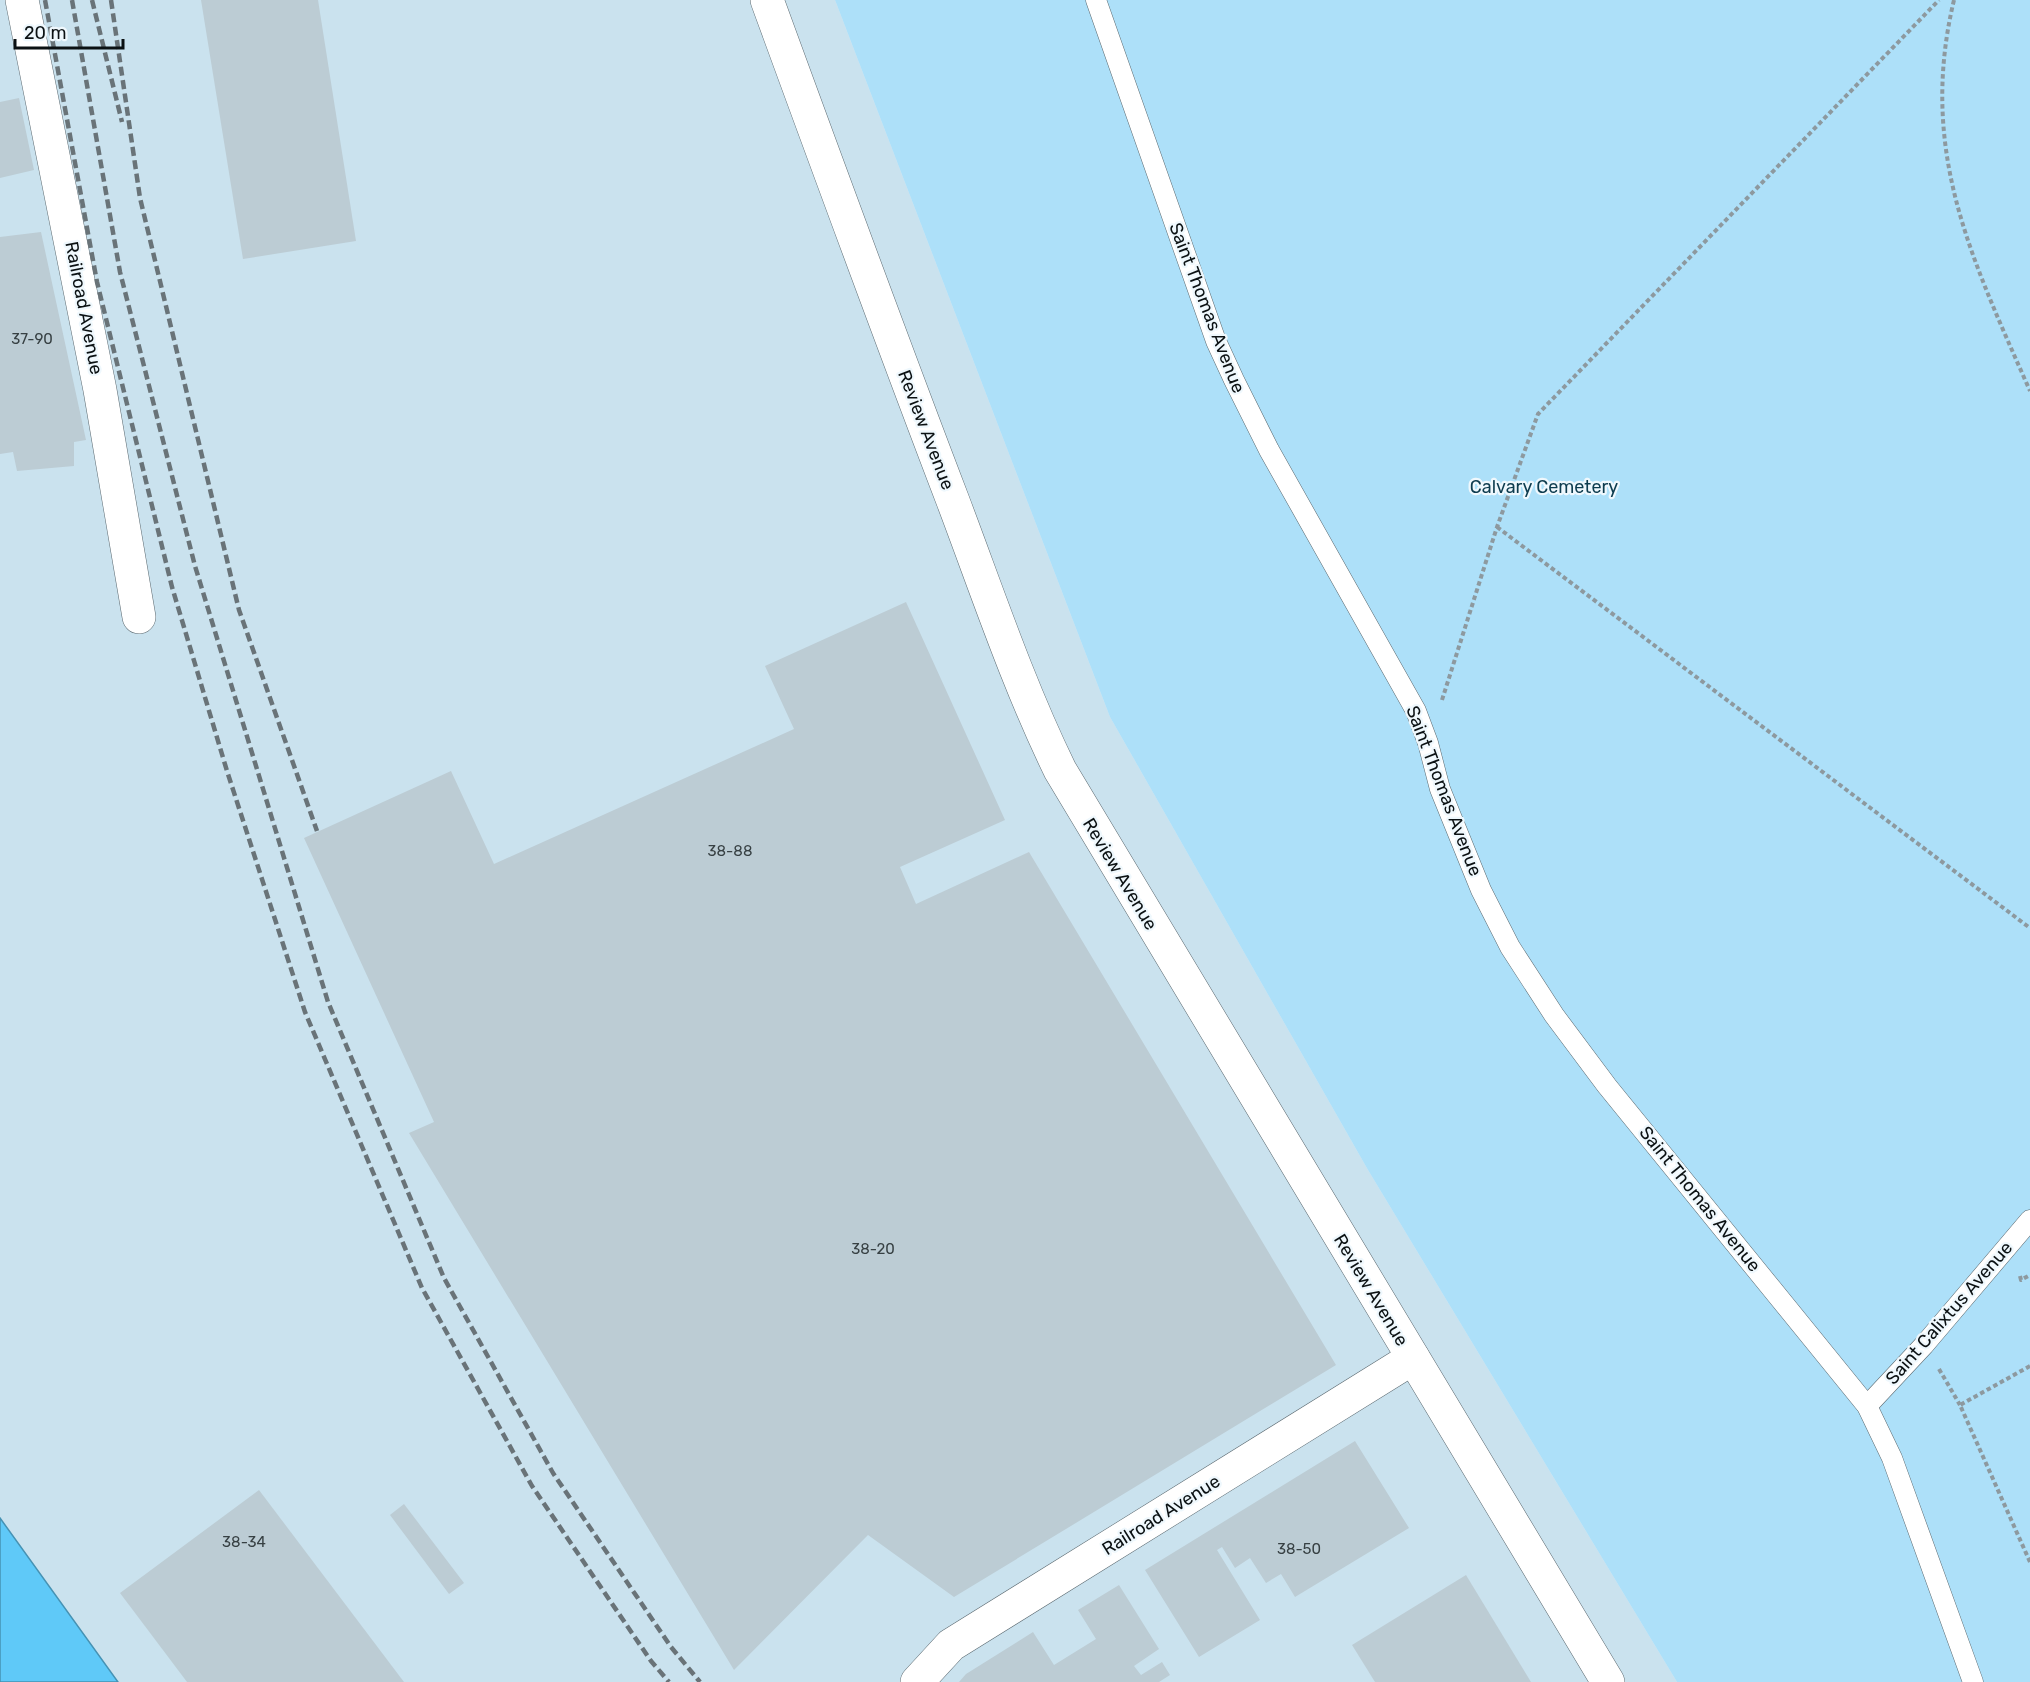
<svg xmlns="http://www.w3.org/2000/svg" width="2030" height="1682" font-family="Rubik,sans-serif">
	<rect width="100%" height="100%" fill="#dcecf4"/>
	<!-- built -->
	<polygon fill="#cae2ee" points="0,0 835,0 1110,717 1368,1170 1677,1682 118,1682 0,1518"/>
	<!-- green -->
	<polygon fill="#ade0f9" points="835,0 2030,0 2030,1682 1677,1682 1368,1170 1110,717"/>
	<!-- water -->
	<polygon fill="#5fc9f8" stroke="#4692b3" stroke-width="1.5" points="0,1518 118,1682 0,1682"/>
	<!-- building -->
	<g fill="#bcccd4">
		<polygon points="201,0 318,0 356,241 243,259"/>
		<polygon points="19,98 34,170 0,178 0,102"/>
		<polygon points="41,232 86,440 74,442 74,466 17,471 13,452 0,454 0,237"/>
		<polygon points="906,602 1005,820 900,867 916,904 1029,852 1336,1365 954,1597 868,1535 734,1670 409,1133 434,1122 304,838 451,771 494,864 794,729 765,666"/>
		<polygon points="1355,1441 1409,1528 1295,1597 1281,1574 1266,1583 1250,1558 1235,1568 1222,1547 1217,1550 1260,1620 1199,1657 1145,1570"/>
		<polygon points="259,1490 404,1682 187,1682 120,1593"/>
		<polygon points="404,1504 464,1583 449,1594 390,1515"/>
		<polygon points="1466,1575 1531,1682 1375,1682 1352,1645"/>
		<polygon points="1119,1585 1159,1649 1134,1666 1141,1675 1162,1662 1170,1675 1159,1682 959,1682 966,1674 1033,1632 1054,1665 1096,1639 1078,1610"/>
	</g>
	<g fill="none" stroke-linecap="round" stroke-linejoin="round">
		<defs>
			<g id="lane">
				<polyline points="1096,0 1216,341 1234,380 1269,450 1416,711 1428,743 1440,789 1481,890 1510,947 1554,1015 1607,1086 1867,1406 1892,1458 1973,1682"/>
				<polyline points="1867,1406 1924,1345 2030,1220"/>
			</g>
			<g id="street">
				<polyline points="22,0 100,390 139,617"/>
				<polyline points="917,1682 951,1645 1413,1358"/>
			</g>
			<path id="secondary" d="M767,0C828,167 889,334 953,501C987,591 1018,684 1060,770L1608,1682"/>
		</defs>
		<!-- lane casing -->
		<use href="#lane" stroke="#5c6a71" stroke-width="21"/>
		<!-- street casing -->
		<use href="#street" stroke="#5c6a71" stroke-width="34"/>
		<!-- secondary casing -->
		<use href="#secondary" stroke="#5c6a71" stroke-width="34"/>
		<!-- path -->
		<g stroke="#8d999f" stroke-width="4" stroke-dasharray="4.5 3" stroke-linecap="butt">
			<path d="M1954,0C1918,150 1971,257 2030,391"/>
			<polyline points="1497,527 2030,928"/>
			<polyline points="1442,700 1497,527 1538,414 1939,0"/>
			<polyline points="2020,1276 2021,1280 2030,1275"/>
			<polyline points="2030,1366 1960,1405 2030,1562"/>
			<polyline points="1939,1369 1960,1405"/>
		</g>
		<!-- lane -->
		<use href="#lane" stroke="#fff" stroke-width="20"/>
		<!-- street -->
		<use href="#street" stroke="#fff" stroke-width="33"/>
		<!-- secondary -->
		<use href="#secondary" stroke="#fff" stroke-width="33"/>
		<!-- rail -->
		<g stroke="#697378" stroke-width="4.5" stroke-dasharray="9 4.5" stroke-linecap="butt">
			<polyline points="45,0 97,282 172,587 227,771 305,1012 422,1288 532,1486 651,1661 669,1682"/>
			<polyline points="72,0 120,272 195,566 328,1002 444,1278 553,1473 671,1647 700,1682"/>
			<polyline points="92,0 122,122"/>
			<polyline points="111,0 140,198 239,610 317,831"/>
		</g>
	</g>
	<g text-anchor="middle" stroke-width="4.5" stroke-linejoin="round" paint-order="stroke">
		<!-- number labels -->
		<g font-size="15" fill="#374043">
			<text x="32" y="344">37-90</text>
			<text x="730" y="856">38-88</text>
			<text x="873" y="1254">38-20</text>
			<text x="244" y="1547">38-34</text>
			<text x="1299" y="1554">38-50</text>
		</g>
		<!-- street labels -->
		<g font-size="18" fill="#0b1113" stroke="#eff8fd">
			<text transform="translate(84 308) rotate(79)" y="6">Railroad Avenue</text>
			<text transform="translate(1207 308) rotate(69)" y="6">Saint Thomas Avenue</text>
			<text transform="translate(926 430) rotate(69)" y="6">Review Avenue</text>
			<text transform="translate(1444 791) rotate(69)" y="6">Saint Thomas Avenue</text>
			<text transform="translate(1120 874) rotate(59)" y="6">Review Avenue</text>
			<text transform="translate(1700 1199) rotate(51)" y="6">Saint Thomas Avenue</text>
			<text transform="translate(1371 1290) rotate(59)" y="6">Review Avenue</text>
			<text transform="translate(1949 1313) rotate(-49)" y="6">Saint Calixtus Avenue</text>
			<text transform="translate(1161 1515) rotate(-32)" y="6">Railroad Avenue</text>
		</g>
		<!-- park labels -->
		<g font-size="18" fill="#0d3c4f" stroke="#eff8fd">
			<text x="1544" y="493">Calvary Cemetery</text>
		</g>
	</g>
	<!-- scale -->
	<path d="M15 39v9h108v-9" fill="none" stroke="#0b1113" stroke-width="3"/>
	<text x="24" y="39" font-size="18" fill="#0b1113" stroke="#eff8fd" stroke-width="4.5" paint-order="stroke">20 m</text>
</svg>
